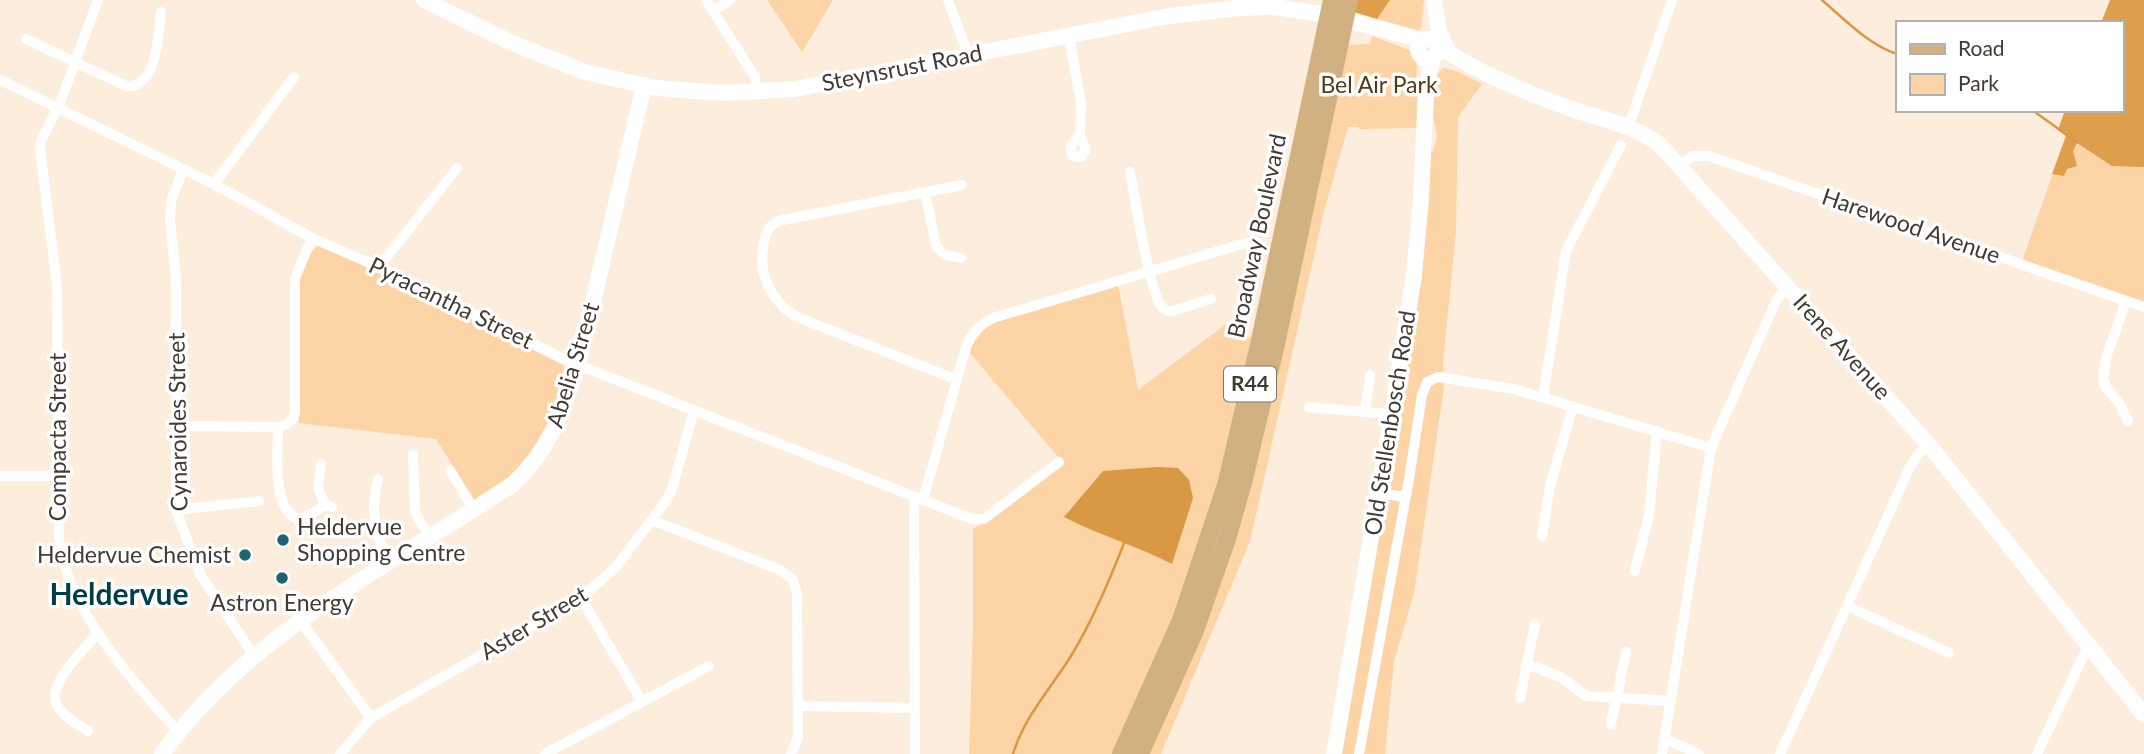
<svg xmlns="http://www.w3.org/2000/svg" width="2144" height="754" font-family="Lato,sans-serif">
	<rect width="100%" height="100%" fill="#fceddc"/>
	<!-- green -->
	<g fill="#fcd4a6">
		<polygon points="767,0 833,0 802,52"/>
		<polygon points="1357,0 1424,0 1421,28 1419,31 1354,12"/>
		<polygon points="2144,0 2144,304 2022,261 2066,136 2058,130 2121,110 2121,23"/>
		<polygon points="1372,36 1409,50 1417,58 1416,93 1419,94 1417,128 1359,129 1358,127 1348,127 1324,211 1250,541 1161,754 1149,754 1237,533 1259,455 1284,345 1348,45 1370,44"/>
		<polygon points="1443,68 1456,71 1482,84 1458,117 1456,232 1443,363 1444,387 1414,593 1394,661 1385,754 1340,754 1426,228 1430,151 1433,151 1437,136 1433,116 1436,75"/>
		<polygon points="318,246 325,246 563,365 567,375 549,428 517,471 475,501 436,439 299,423 299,280 312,251"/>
		<polygon points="1118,284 1138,390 1229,322 1252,339 1214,498 1191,566 1161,649 1112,754 969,754 973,629 973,529 984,523 1064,464 970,353 973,340 990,323"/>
	</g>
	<!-- forest -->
	<g fill="#de9e4b">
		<polygon points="1357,0 1390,0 1377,19 1354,12"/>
		<polygon points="2110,0 2144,0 2144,167 2112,166 2077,143 2073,151 2077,166 2067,169 2064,176 2052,174 2066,136 2058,130 2065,110 2121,110 2121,23 2101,23"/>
	</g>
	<!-- water -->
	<path fill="#d89844" d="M1157,467L1178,468L1189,480L1193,498L1172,564C1137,546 1099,535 1064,517L1103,471Z"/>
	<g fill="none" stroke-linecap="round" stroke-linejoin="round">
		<!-- stream -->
		<g stroke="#d89844" stroke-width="2.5">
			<path d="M1822,0C1844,19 1869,45 1897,54"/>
			<polyline points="2032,110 2077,142"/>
			<path d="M1013,754C1024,717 1051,688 1071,656C1093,620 1109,582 1124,543"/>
		</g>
		<!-- street -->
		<g stroke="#fff" stroke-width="10">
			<path d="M98,0L60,103L41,141L40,150L57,285L59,538C68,612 132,679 179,733"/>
			<polyline points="706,0 755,77 757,92"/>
			<polyline points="948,0 968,55"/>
			<polyline points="713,11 730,0"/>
			<path d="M1069,36L1081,104L1080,136L1086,149L1082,156L1077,157L1072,155C1068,147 1074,140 1080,136"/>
			<path d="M26,39L126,86C157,89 159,33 161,12"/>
			<polyline points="0,80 214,184 312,238 379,267 568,361 972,519 984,519 1059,462"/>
			<polyline points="1628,128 1672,0"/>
			<polyline points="1679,165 1693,156 1709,156 2144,307"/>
			<polyline points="183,170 171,201 170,219 176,278 176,510 200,574 254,656"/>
			<path d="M1130,172C1135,196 1149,293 1162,307C1165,311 1167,311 1172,311L1211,299"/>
			<polyline points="214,184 294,77"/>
			<polyline points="925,192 936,246 945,255 961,258"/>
			<polyline points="379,267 457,168"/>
			<polyline points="2126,301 2106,358 2103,378 2106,388 2120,404 2128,421"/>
			<path d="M957,380L795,316C772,301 759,276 763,249C765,236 766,227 778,221L962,185"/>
			<polyline points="1543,397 1566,251 1621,145"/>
			<path d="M1309,407C1337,411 1364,410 1392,415"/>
			<polyline points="1365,410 1370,375"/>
			<path d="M176,426L278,427C286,426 292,422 295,413V278L312,238"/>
			<path d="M278,427C278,452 271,509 298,519L306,517L325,505L332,507"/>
			<polyline points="413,454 415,512 430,538"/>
			<polyline points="321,464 318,488 325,505"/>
			<polyline points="450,470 474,510"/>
			<polyline points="0,476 58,476"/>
			<path d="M378,479C373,499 371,528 383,547C386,551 392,555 396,559"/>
			<polyline points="1379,493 1405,497"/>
			<polyline points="914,496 915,754"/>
			<path d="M923,500L966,347C972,333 980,324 993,318L1249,242"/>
			<polyline points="176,510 259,501"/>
			<polyline points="652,520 780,570 793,580 797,594 798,737 791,754"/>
			<polyline points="1542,536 1550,486 1573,406"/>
			<polyline points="1635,571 1649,515 1657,431"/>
			<polyline points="581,598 642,702"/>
			<polyline points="1847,606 1949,653"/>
			<polyline points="300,620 371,718"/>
			<polyline points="1526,664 1561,677 1586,696 1671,701"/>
			<polyline points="1520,698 1535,624"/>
			<polyline points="798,706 914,708"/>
			<polyline points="1611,724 1626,652"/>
			<path d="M88,731C77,724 65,717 58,707C44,686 84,650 97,634"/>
			<polyline points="1665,739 1699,754"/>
			<polyline points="340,754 371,718 581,598 616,567 666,501 672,489 694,410"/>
			<polyline points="545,754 709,666"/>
			<polyline points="1359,754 1409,479 1422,395 1427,382 1438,377 1514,389 1711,448"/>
			<polyline points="1662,754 1711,448 1776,301 1787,285"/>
			<polyline points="1780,754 1909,469 1918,454 1929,445"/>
			<polyline points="2037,754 2089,644"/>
		</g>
		<!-- secondary -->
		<g stroke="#fff" stroke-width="16">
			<polyline points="424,0 510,42 585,72 656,88 724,93 795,89 1169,16 1239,8 1275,7 1322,14 1423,40"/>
			<polyline points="1434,0 1439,32 1448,51"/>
			<circle cx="1428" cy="49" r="10"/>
			<path d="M1437,45C1478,73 1525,92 1572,109C1601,119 1637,126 1661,146L1929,445L2144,715"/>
			<path d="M162,754C250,631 391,566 513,484C549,451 563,411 578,365L644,85"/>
			<polyline points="1334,754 1392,415 1414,275 1421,198 1426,90 1433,57"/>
		</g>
		<!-- primary -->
		<g stroke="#d1b082" stroke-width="18">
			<polyline points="1121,754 1181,620 1226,485 1259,345 1332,0"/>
			<polyline points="1140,754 1194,633 1227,539 1244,479 1276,344 1349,0"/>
		</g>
	</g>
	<!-- markers -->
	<g fill="#1d6573" stroke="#fff" stroke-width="2.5">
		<circle cx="283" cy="540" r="7"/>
		<circle cx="245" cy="555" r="7"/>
		<circle cx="282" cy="578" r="7"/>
	</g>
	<g text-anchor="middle" stroke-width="7" stroke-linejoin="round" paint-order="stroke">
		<!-- shield labels -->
		<rect fill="#fff" stroke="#7b7670" stroke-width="2" x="1224" y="366.5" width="52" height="35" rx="5"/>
		<g font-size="21" font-weight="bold" fill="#423b32">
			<text x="1250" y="391">R44</text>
		</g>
		<!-- street labels -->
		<g font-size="23" fill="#423b32" stroke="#fff">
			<text transform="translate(902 68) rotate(-11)" y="8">Steynsrust Road</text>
			<text transform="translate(1911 226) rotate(19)" y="8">Harewood Avenue</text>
			<text transform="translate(1257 236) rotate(-78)" y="8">Broadway Boulevard</text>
			<text transform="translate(451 303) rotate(26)" y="8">Pyracantha Street</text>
			<text transform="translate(1842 347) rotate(48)" y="8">Irene Avenue</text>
			<text transform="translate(573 365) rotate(-73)" y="8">Abelia Street</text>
			<text transform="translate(178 422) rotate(-91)" y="8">Cynaroides Street</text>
			<text transform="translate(1390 423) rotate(-81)" y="8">Old Stellenbosch Road</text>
			<text transform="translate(58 437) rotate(-90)" y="8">Compacta Street</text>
			<text transform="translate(534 623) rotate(-31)" y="8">Aster Street</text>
		</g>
		<!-- park labels -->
		<g font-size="23" fill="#553a17" stroke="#fff">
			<text x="1379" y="93">Bel Air Park</text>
		</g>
		<!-- poi labels -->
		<g font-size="23" fill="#423b32" stroke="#fff" text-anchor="start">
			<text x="297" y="535">Heldervue<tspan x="297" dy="26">Shopping Centre</tspan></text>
			<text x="231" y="563" text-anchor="end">Heldervue Chemist</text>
			<text x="282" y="611" text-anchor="middle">Astron Energy</text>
		</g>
		<!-- district labels -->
		<g font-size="30" font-weight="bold" fill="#003f49" stroke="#fff">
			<text x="119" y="605">Heldervue</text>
		</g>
	</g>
	<!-- legend -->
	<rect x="1896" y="21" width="228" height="91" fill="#ffffff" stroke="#b3b1ad" stroke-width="2"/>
	<rect x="1910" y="44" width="35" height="10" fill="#d1b082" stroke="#b3b1ad" stroke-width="2"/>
	<text x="1958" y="56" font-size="21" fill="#423b32">Road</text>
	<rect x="1910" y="74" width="35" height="21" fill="#fcd4a6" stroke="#b3b1ad" stroke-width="2"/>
	<text x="1958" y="91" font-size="21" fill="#423b32">Park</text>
</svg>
